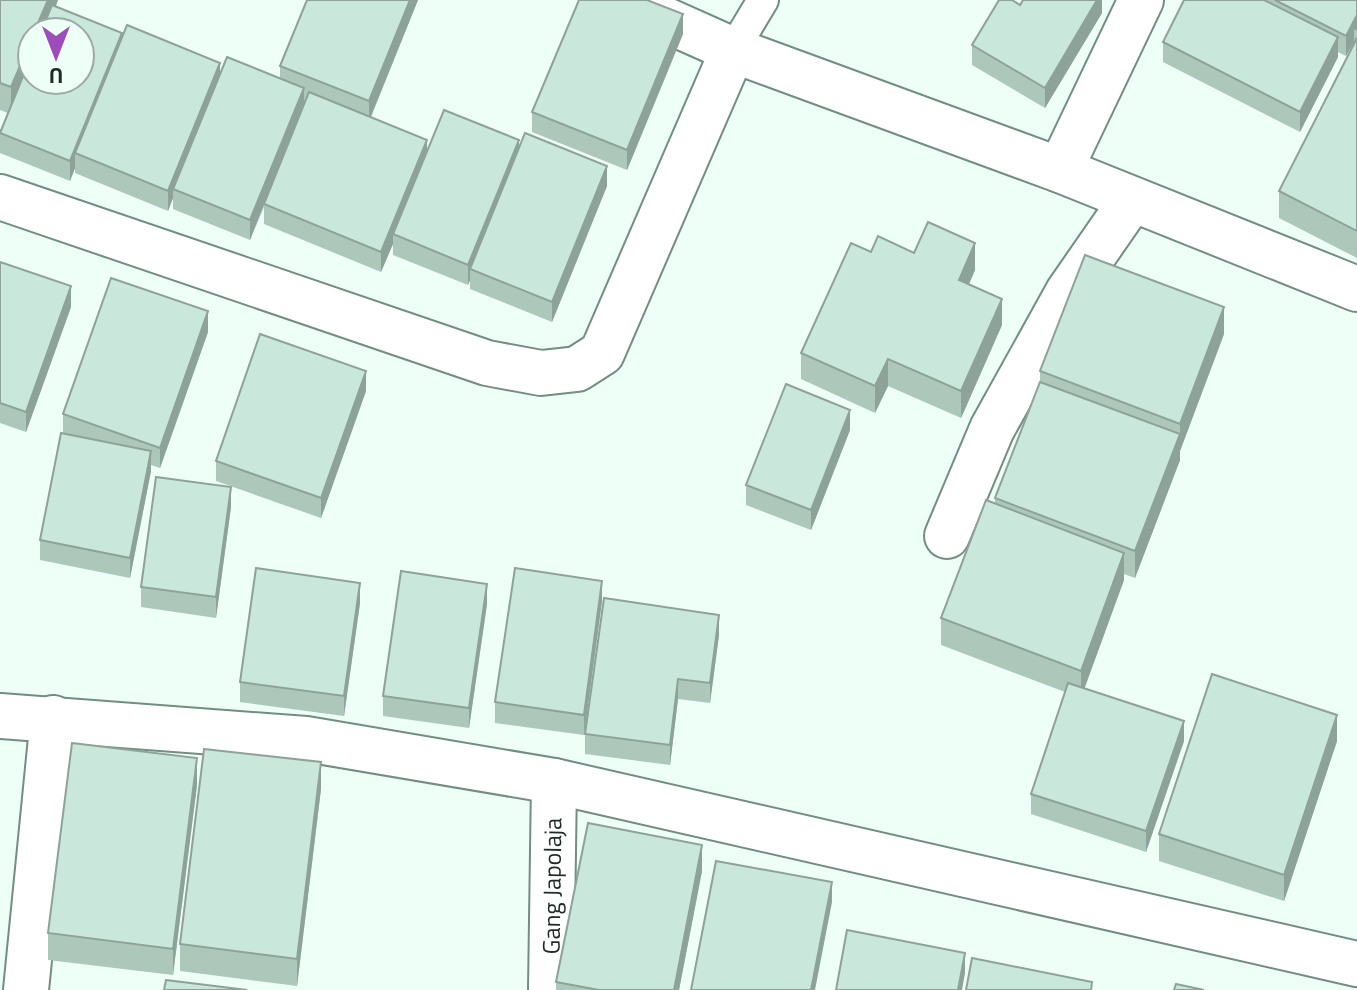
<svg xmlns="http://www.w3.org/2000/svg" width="1357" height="990" font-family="'Titillium Web',sans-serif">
	<rect width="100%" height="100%" fill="#edfff7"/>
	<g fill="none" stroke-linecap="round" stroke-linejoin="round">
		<defs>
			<polyline id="service" points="733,50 763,0"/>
			<g id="minor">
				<polyline points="621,0 733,50 1060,170 1357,289"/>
				<polyline points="1060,170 1141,0"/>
				<polyline points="0,197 487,363 541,373 577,369 602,353 733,50"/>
				<polyline points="947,536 992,429 1068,292 1131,201"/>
				<polyline points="0,716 306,739 554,781 1357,964"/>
				<polyline points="26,990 53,718"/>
				<path id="s1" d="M551,990L554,781"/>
			</g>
		</defs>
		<!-- service casing -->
		<use href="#service" stroke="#728d81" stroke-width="34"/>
		<!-- minor casing -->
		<use href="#minor" stroke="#728d81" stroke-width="48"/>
		<!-- service -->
		<use href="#service" stroke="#fff" stroke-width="30"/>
		<!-- minor -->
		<use href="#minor" stroke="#fff" stroke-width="44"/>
	</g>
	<!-- wall -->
	<g fill="#adc7bb">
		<polygon points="0,0 58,0 56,6 122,38 220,74 280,78 280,66 418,0 371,117 427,150 519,148 607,186 552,322 470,289 470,280 468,285 393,255 393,244 381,272 264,224 264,207 250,240 173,209 173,198 168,211 75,173 75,168 70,181 0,153 0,132 8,113 0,110"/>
		<polygon points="1102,0 1102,13 1045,108 972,65 972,45 1020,5"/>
		<polygon points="1184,0 1357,0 1357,258 1279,218 1279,191 1354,42 1346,56 1338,52 1338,57 1300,132 1163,62 1163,42"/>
		<polygon points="683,34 627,170 532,132 532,112"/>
		<polygon points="871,252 914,253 975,270 969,284 1002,325 961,418 888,386 875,413 801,379 801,353"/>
		<polygon points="0,262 71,307 26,432 0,423"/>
		<polygon points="208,332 160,468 151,465 151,471 130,578 40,560 40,540 63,434 63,414"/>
		<polygon points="1224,334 1180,451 1180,460 1135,578 1124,574 1124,580 1084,688 1184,741 1146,852 1031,814 1031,794 1065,692 941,645 941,618 995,504 995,498 1040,382 1040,371"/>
		<polygon points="366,391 321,518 216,481 216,461"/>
		<polygon points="850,430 811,530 746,505 746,485"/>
		<polygon points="231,507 216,618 141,607 141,587"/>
		<polygon points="602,601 584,735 495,723 495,702"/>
		<polygon points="360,603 344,716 240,702 240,682"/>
		<polygon points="487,604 469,728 383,716 383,696"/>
		<polygon points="719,635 710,703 678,699 670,765 585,754 585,734"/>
		<polygon points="1337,741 1284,901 1159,861 1159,834"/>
		<polygon points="197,785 173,975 48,960 48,933"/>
		<polygon points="321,789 297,986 180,971 180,944"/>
		<polygon points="702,871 679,990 556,990 556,982"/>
	</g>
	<!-- shaded-wall -->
	<g fill="#8da299">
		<polygon points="48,0 58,0 45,32 34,32"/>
		<polygon points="410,0 418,0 369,121 369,101"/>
		<polygon points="1097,0 1102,0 1102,13 1045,108 1045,88"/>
		<polygon points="683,14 683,34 627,170 627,150"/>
		<polygon points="1357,15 1357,31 1354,29 1354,42 1346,56 1346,36"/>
		<polygon points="122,33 122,53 75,153 75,168 70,181 70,161"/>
		<polygon points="1338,37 1338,57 1300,132 1300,112"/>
		<polygon points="32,38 32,64 11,114 11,87"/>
		<polygon points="220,63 220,83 173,189 173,198 168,211 168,191"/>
		<polygon points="304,88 304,108 264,204 250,240 250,220"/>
		<polygon points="427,140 427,160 393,234 393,244 381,272 381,252"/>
		<polygon points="519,140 519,160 470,269 470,280 468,285 468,265"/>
		<polygon points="607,166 607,186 552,322 552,302"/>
		<polygon points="975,243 975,270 959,307 959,280"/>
		<polygon points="71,286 71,307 26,432 26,412"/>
		<polygon points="1002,299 1002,325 961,418 961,391"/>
		<polygon points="1224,307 1224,334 1180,451 1180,424"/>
		<polygon points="208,311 208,332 160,468 160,448"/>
		<polygon points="888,359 888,386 875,413 875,386"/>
		<polygon points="366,371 366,391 321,518 321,498"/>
		<polygon points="850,410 850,430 811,530 811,510"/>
		<polygon points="1180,434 1180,460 1135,578 1135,551"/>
		<polygon points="151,451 151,471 130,578 130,558"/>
		<polygon points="231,487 231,507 216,618 216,597"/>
		<polygon points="1124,553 1124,580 1081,698 1081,671"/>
		<polygon points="602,581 602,601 584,735 584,715"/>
		<polygon points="360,583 360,603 344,716 344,696"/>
		<polygon points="487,584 487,604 469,728 469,708"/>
		<polygon points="719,615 719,635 710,703 710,683"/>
		<polygon points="678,679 678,699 670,765 670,745"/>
		<polygon points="1337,715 1337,741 1284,901 1284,875"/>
		<polygon points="1184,721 1184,741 1146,852 1146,831"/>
		<polygon points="197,758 197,785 173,975 173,949"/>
		<polygon points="321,762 321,789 297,986 297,959"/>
		<polygon points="702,845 702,871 679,990 674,990"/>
		<polygon points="832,882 832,902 815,990 811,990"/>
		<polygon points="965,953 965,973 962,990 958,990"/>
	</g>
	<!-- building -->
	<g fill="#c9e7da" stroke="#8da299" stroke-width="2">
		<polygon points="0,0 48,0 34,32 32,32 32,38 11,87 0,83"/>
		<polygon points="307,0 410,0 369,101 280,66"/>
		<polygon points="579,0 647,0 683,14 627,150 532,112"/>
		<polygon points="999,0 1012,0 1020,5 1023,0 1097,0 1045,88 972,45"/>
		<polygon points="1184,0 1264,0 1338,37 1300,112 1163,42"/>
		<polygon points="1275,0 1357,0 1357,15 1346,36"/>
		<polygon points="52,5 122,33 70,161 0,133 32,54 32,80 80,80 80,32 41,32"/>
		<polygon points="127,25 220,63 168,191 75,153"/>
		<polygon points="1357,38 1357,231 1279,191"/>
		<polygon points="227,57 304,88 250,220 173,189"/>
		<polygon points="309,92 427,140 381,252 264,204"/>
		<polygon points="444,110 519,140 468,265 393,234"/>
		<polygon points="525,133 607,166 552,302 470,269"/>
		<polygon points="928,222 975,243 959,280 1002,299 961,391 888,359 875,386 801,353 851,243 871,252 878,236 914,253"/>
		<polygon points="1085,255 1224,307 1180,424 1040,371"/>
		<polygon points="0,262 71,286 26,412 0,403"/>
		<polygon points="111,278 208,311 160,448 63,414"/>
		<polygon points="260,334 366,371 321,498 216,461"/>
		<polygon points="1040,382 1180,434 1135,551 995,498"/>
		<polygon points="786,384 850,410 811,510 746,485"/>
		<polygon points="61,433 151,451 130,558 40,540"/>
		<polygon points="156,477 231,487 216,597 141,587"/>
		<polygon points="986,500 1124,553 1081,671 941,618"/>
		<polygon points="256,568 360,583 344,696 240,682"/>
		<polygon points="515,568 602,581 584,715 495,702"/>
		<polygon points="401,571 487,584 469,708 383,696"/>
		<polygon points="604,598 719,615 710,683 678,679 670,745 585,734"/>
		<polygon points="1212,674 1337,715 1284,875 1159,834"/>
		<polygon points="1068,683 1184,721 1146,831 1031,794"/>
		<polygon points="72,743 197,758 173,949 48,933"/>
		<polygon points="204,749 321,762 297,959 180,944"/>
		<polygon points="588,823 702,845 674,990 599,990 556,982"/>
		<polygon points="716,861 832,882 811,990 691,990"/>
		<polygon points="847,930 965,953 958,990 836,990"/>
		<polygon points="972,958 1092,982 1091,990 966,990"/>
		<polygon points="166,980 247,990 164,990"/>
		<polygon points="1176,984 1204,990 1174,990"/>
	</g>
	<g text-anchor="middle" stroke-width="7" stroke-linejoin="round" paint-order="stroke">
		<!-- street labels -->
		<g font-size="24" fill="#1f2b26" stroke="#edfff7">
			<text dy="8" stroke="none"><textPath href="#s1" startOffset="104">Gang Japolaja</textPath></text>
		</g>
	</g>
	<!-- north arrow -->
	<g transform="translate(56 56) rotate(180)"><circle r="38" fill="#edfff7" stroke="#9baaa3" stroke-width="2"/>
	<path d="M0-6L14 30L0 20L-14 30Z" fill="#9d4cbc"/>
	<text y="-12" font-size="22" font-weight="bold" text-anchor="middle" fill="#1f2b26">U</text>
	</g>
</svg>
